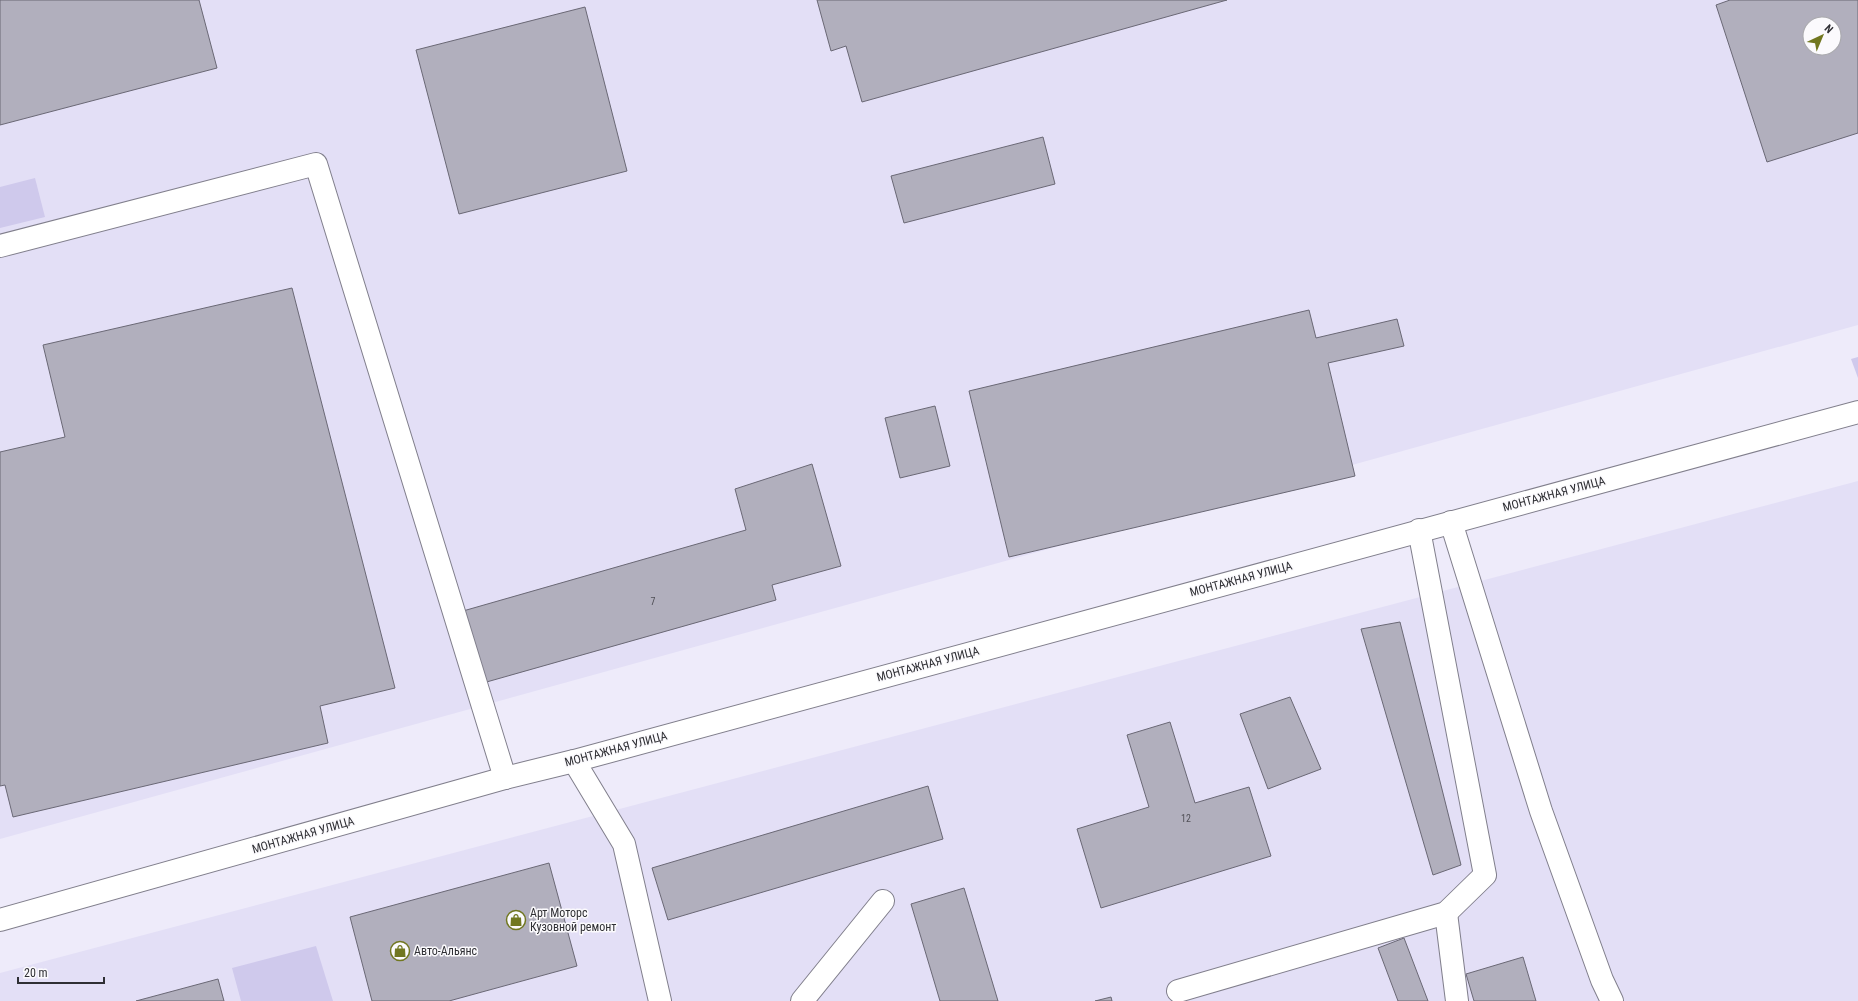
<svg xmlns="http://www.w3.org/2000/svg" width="1858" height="1001" font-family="'Roboto Condensed',sans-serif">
	<rect width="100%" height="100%" fill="#eeebfa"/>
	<!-- built -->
	<g fill="#e3dff6" fill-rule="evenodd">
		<path d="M0,0H1858V325L0,839ZM1810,24H1834V48H1810Z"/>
		<polygon points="1858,481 1858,1001 0,1001 0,973"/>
	</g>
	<!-- green -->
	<g fill="#cfc9ec">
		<polygon points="35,178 45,217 0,228 0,187"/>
		<polygon points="1858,357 1858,378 1851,359"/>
		<polygon points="316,946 333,1001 241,1001 232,968"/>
	</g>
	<!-- building -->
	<g fill="#b1afbd" stroke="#6a6875" fill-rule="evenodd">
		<polygon points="0,0 199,0 217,68 0,125"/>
		<polygon points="817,0 1227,0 862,102 846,46 831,51"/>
		<path d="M1730,0H1858V133L1767,162L1716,5ZM1810,24H1834V48H1810Z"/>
		<polygon points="585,7 627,171 459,214 416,50"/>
		<polygon points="1043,137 1055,184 904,223 891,176"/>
		<polygon points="292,288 395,688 320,706 328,743 13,817 5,785 0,786 0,452 65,437 43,345"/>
		<polygon points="1309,310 1316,338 1397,319 1404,346 1328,363 1355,476 1009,557 969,391"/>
		<polygon points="935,406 950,466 900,478 885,418"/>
		<polygon points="812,464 841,566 772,585 776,600 483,683 463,611 746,530 735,489"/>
		<polygon points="1400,622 1461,865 1433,875 1361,629"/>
		<polygon points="1290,697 1321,769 1268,789 1240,714"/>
		<polygon points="1170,722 1195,803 1249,787 1271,856 1101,908 1077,829 1149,807 1127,735"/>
		<polygon points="928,786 943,839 668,920 652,868"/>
		<polygon points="549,863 577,966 449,1001 372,1001 350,917"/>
		<polygon points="964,888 998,1001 940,1001 911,904"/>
		<polygon points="1404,938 1428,1001 1398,1001 1378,948"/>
		<polygon points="1523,957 1536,1001 1474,1001 1466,974"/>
		<polygon points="218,979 224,1001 136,1001"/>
		<polygon points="1111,997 1112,1001 1095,1001"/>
	</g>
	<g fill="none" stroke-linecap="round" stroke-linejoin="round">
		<defs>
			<g id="minor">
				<polyline points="0,246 316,164 505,778"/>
				<polyline points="1451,522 1541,811 1602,980 1612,1001"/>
				<polyline points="574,761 624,844 660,1001"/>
				<polyline points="1446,913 1457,1001"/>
				<polyline points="0,920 505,778 574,761 1858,412"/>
				<polyline points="1178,991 1446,913 1485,875 1419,530"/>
				<polyline points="802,1001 883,901"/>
			</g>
		</defs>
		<!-- minor casing -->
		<use href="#minor" stroke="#817f8c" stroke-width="24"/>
		<!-- minor -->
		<use href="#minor" stroke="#fff" stroke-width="22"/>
	</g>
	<!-- icons -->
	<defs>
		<symbol id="shop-ring" viewBox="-11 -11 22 22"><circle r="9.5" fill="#fbfafd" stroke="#717720" stroke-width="1.5"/><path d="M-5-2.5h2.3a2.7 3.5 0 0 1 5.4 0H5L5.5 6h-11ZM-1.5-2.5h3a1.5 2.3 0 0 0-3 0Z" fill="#717720"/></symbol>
	</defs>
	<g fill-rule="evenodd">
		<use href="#shop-ring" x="505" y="909" width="22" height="22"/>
		<use href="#shop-ring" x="389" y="940" width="22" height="22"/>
	</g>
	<g text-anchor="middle" stroke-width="3" stroke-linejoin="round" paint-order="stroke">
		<!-- number labels -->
		<g font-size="10" fill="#504f56">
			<text x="653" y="605">7</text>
			<text x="1186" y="822">12</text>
		</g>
		<!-- street labels -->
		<g font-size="12" fill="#2f2f34" stroke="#fbfafd">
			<text transform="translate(1554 494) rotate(-15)" y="4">МОНТАЖНАЯ УЛИЦА</text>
			<text transform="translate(1241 579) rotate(-15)" y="4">МОНТАЖНАЯ УЛИЦА</text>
			<text transform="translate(928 664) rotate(-15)" y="4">МОНТАЖНАЯ УЛИЦА</text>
			<text transform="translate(616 749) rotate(-15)" y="4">МОНТАЖНАЯ УЛИЦА</text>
			<text transform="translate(303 835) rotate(-16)" y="4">МОНТАЖНАЯ УЛИЦА</text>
		</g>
		<!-- poi labels -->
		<g font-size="12" fill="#2f2f34" stroke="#fbfafd" text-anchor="start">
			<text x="530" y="917">Арт Моторс<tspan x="530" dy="14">Кузовной ремонт</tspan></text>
			<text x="414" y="955">Авто-Альянс</text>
		</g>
	</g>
	<!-- north arrow -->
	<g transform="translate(1822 36) rotate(44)"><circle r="19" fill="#fbfafd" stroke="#a9a9ad"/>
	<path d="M0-3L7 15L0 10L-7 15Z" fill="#717720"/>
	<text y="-6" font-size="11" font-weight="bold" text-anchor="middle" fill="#2f2f34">N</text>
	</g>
	<!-- scale -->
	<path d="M18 977v6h86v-6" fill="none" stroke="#2f2f34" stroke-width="2"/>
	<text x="24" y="977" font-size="12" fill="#2f2f34" stroke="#fbfafd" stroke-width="3" paint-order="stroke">20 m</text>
</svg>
